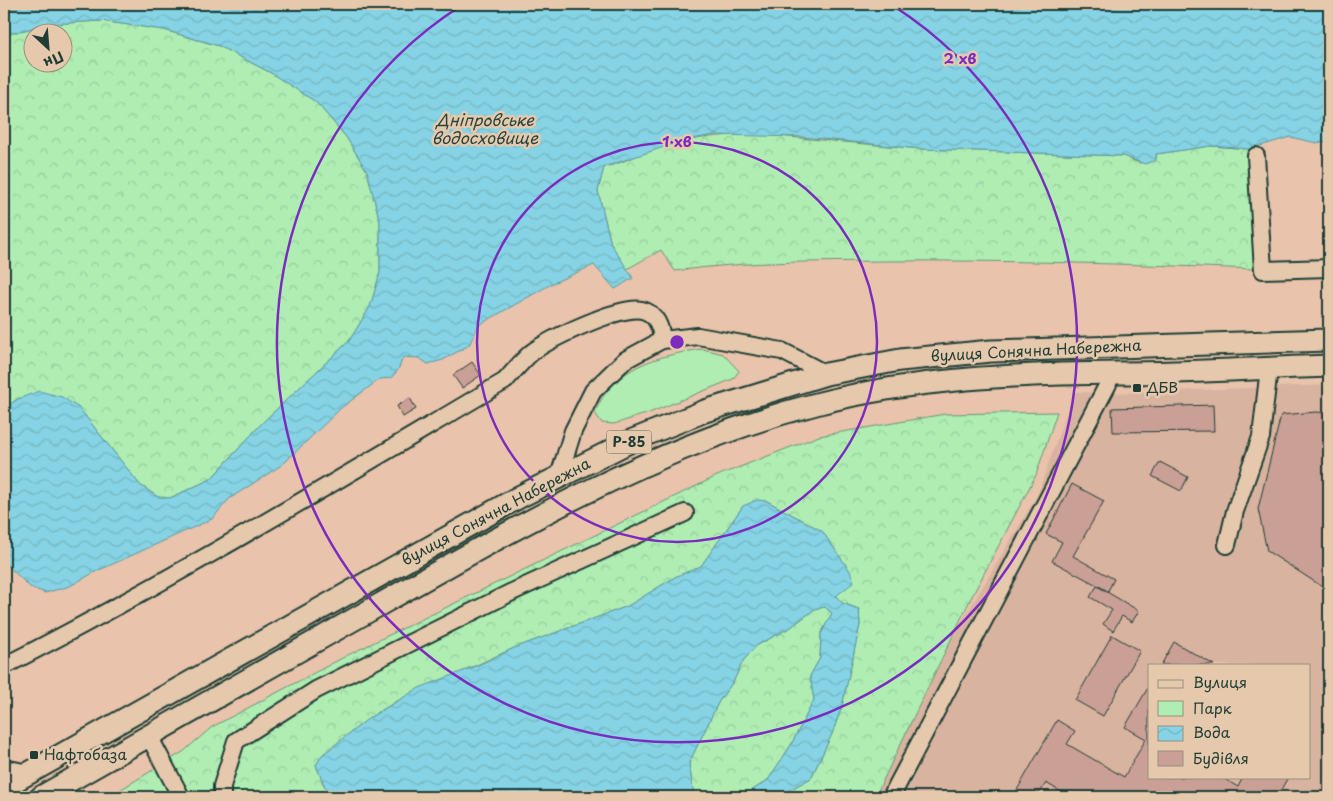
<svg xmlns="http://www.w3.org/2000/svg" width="1333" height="801" font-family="'Playpen Sans',sans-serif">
	<defs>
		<pattern id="forest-crowns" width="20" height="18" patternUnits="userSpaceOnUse" patternTransform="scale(1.25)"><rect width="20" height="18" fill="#afedb3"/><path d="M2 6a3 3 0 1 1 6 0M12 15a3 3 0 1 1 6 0" fill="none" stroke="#96cc9b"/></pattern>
		<pattern id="water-waves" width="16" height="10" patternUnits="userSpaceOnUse" patternTransform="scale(1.25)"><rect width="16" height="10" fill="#85d3e4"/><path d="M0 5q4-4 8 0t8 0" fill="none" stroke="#72b6c4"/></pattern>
	</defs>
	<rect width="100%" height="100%" fill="#e9c3ac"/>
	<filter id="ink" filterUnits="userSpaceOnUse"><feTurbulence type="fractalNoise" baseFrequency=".02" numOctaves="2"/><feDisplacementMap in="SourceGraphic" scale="10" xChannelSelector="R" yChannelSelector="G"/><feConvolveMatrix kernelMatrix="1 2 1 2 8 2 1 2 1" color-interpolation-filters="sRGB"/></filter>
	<g filter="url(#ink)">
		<!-- built -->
		<path fill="#d8b3a0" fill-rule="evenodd" d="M1329,385V797H857L1037,496L1074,392L1113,393ZM1149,665H1309V777H1149Z"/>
		<!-- green -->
		<path fill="#afedb3" stroke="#679574" d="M703,349L723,354L739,371L733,379L649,413L614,424L602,423L595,413C612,367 659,355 703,349Z"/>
		<!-- forest -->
		<g fill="url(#forest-crowns)" stroke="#679574" fill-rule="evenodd">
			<path d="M101,21L164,30L219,46L271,73L316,102L346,137L367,171L380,222V273L370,307L349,341L262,423L211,479L170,498L158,497L140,485L79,408L18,399L4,408V35L49,24ZM32,32H62V62H32Z"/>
			<path d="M755,134L921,149L1123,156L1139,163L1156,160V154L1211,146L1250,149L1254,269C1130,264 1007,260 883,261C814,262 744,261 675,271L661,250L627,269L611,244L598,191L604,167C622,164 637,154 655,149C688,138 720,135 755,134Z"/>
			<polygon points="1057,412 1036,475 970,600 875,797 777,797 811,778 832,734 842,706 860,625 859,609 842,603 835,596 850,571 822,531 767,501 743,506 701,566 675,577 628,606 514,648 395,702 369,718 322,755 316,765 324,785 332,797 108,797 183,752 212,727 348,655 717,476 819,436 945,414"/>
			<polygon points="825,607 832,613 821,634 820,658 810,676 814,700 791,745 768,780 742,797 694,797 689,763 719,701 733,682 743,661 756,646 791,627 815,609"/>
		</g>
		<!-- water -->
		<g fill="url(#water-waves)" stroke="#5c979e">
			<polygon points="4,4 1329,4 1329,141 1317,143 1290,137 1250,149 1211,146 1156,154 1156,160 1145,164 1123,156 921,149 802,137 714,135 682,141 604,167 598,191 611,244 633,278 615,289 594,265 553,283 479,325 469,345 443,360 428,364 419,358 403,357 398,370 391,378 380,379 341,408 283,464 229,499 212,519 95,572 70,586 45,593 30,587 4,562 4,408 18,399 39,391 62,397 79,408 140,485 158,497 170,498 211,479 262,423 349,341 370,307 380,273 380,222 367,171 346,137 316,102 271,73 219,46 164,30 101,21 49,24 4,35"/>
			<polygon points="757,500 767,501 822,531 850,571 854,582 836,596 842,603 859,609 860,625 842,706 832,734 811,778 777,797 742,797 768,780 791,745 814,700 810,676 820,658 821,634 832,613 825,607 815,609 791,627 756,646 743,661 733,682 719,701 689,763 694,797 332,797 324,785 316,765 322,755 369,718 419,688 474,667 514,648 628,606 675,577 701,566 743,506"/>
		</g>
		<!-- building -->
		<g fill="#ca9f96" stroke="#1f3d34">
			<polygon points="472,362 481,375 462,388 453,375"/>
			<polygon points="410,398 416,409 403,417 397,406"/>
			<polygon points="1213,405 1214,431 1113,432 1112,408"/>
			<polygon points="1316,412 1329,413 1329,591 1267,551 1258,509 1281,415"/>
			<polygon points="1160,462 1188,477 1181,491 1152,476"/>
			<polygon points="1072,484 1104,501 1073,556 1114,579 1108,591 1052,561 1062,542 1046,534"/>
			<polygon points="1097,586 1139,611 1132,622 1122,616 1113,631 1103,624 1112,610 1090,597"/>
			<polygon points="1112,635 1140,651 1103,716 1075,700"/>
			<polygon points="1174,642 1214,665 1161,665"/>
			<polygon points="1149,686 1149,777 1221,777 1238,787 1243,777 1288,777 1277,797 1070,797 1046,783 1037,797 1013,797 1057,720 1075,731 1067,744 1124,777 1146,739 1125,727"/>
		</g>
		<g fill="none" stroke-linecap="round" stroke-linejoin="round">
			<defs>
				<g id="minor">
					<polyline points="1256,156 1263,270 1329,268"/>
					<polyline points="559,476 573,431 593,391 625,360 662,340 698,336 782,351 826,374"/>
					<polyline points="1227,545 1235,511 1261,437 1269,368"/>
					<path d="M4,666C175,579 339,479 505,381C513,372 522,361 531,353C549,339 620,305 642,310C656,313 661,328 662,340"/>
					<polyline points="149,736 181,797"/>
					<polyline points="4,768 29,773"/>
					<polyline points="222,797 222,786 236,741 316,690 512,592 685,513"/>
					<polyline points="891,797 1108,384 1107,373"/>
				</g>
				<g id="major">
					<polyline points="4,787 521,496 633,440 705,411 826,374 900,360 991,351 1329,340"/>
					<path d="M41,797C154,733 267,669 381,604C520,525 660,444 816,404C915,378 1018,374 1120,373C1190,373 1260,368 1329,366"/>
				</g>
			</defs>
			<!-- minor casing -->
			<use href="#minor" stroke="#1f3d34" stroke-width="20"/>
			<!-- major casing -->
			<use href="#major" stroke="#1f3d34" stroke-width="25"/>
			<!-- minor -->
			<use href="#minor" stroke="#e6c9ad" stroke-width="16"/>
			<!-- major -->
			<use href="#major" stroke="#e6c9ad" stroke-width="21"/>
		</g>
	</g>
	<!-- distance rings -->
	<g fill="none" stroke="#7b2cbf" stroke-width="2.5">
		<circle cx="677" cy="342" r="200"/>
		<path d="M892 5A400 400 0 1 1 462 5"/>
	</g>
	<!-- markers -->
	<g fill="#1f3d34" stroke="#e6c9ad" stroke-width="2">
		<rect x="1132" y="383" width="10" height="10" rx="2.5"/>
		<rect x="29" y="750" width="10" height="10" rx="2.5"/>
	</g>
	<g text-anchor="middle" stroke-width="5" stroke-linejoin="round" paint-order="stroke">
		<!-- shield labels -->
		<rect fill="#e6c9ad" stroke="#5b6758" stroke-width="1" x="606.5" y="430.5" width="45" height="23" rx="4"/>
		<g font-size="14" font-weight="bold" fill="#1f3d34">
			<text x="629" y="447">Р-85</text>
		</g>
		<!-- street labels -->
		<g font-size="15" fill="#1f3d34" stroke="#e6c9ad">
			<text transform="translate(1036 351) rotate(-3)" y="5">вулиця Сонячна Набережна</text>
			<text transform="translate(496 512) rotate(-28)" y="5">вулиця Сонячна Набережна</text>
		</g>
		<!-- poi labels -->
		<g font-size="15" fill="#1f3d34" stroke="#e6c9ad" text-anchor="start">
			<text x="1147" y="393">ДБВ</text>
			<text x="44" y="760">Нафтобаза</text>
		</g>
		<!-- water labels -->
		<g font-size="16" font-style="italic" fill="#24443d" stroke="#e6c9ad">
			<text x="485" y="126">Дніпровське<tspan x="485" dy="18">водосховище</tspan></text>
		</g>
	</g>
	<circle cx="677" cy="342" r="8" fill="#7b2cbf" stroke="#e6c9ad" stroke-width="2.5"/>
	<g font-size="15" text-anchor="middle" font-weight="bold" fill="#7b2cbf" stroke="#e6c9ad" stroke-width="5" stroke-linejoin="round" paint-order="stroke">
		<text x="960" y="64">2 хв</text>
		<text x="677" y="147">1 хв</text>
	</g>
	<!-- margin -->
	<rect width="1333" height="801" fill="none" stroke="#e6c9ad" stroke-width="20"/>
	<rect x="10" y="10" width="1313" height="781" fill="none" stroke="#1f3d34" stroke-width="2" filter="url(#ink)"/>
	<!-- legend -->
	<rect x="1148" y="664" width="162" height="115" fill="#e6c9ad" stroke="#96917d"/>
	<rect x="1158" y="680" width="25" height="8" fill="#e6c9ad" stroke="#96917d"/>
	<text x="1193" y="688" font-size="15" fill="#1f3d34">Вулиця</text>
	<rect x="1158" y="701" width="25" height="15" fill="#afedb3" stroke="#96917d"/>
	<text x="1193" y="714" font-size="15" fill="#1f3d34">Парк</text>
	<rect x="1158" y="726" width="25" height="15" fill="url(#water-waves)" stroke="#96917d"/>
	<text x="1193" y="738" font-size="15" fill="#1f3d34">Вода</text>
	<rect x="1158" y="751" width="25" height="15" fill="#ca9f96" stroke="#96917d"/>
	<text x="1193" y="764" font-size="15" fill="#1f3d34">Будівля</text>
	<!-- north arrow -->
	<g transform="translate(48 48) rotate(154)"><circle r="24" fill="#e6c9ad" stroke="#96917d"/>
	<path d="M0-4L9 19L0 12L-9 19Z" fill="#1f3d34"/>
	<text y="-8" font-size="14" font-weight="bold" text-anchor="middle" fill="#1f3d34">Пн</text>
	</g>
</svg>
